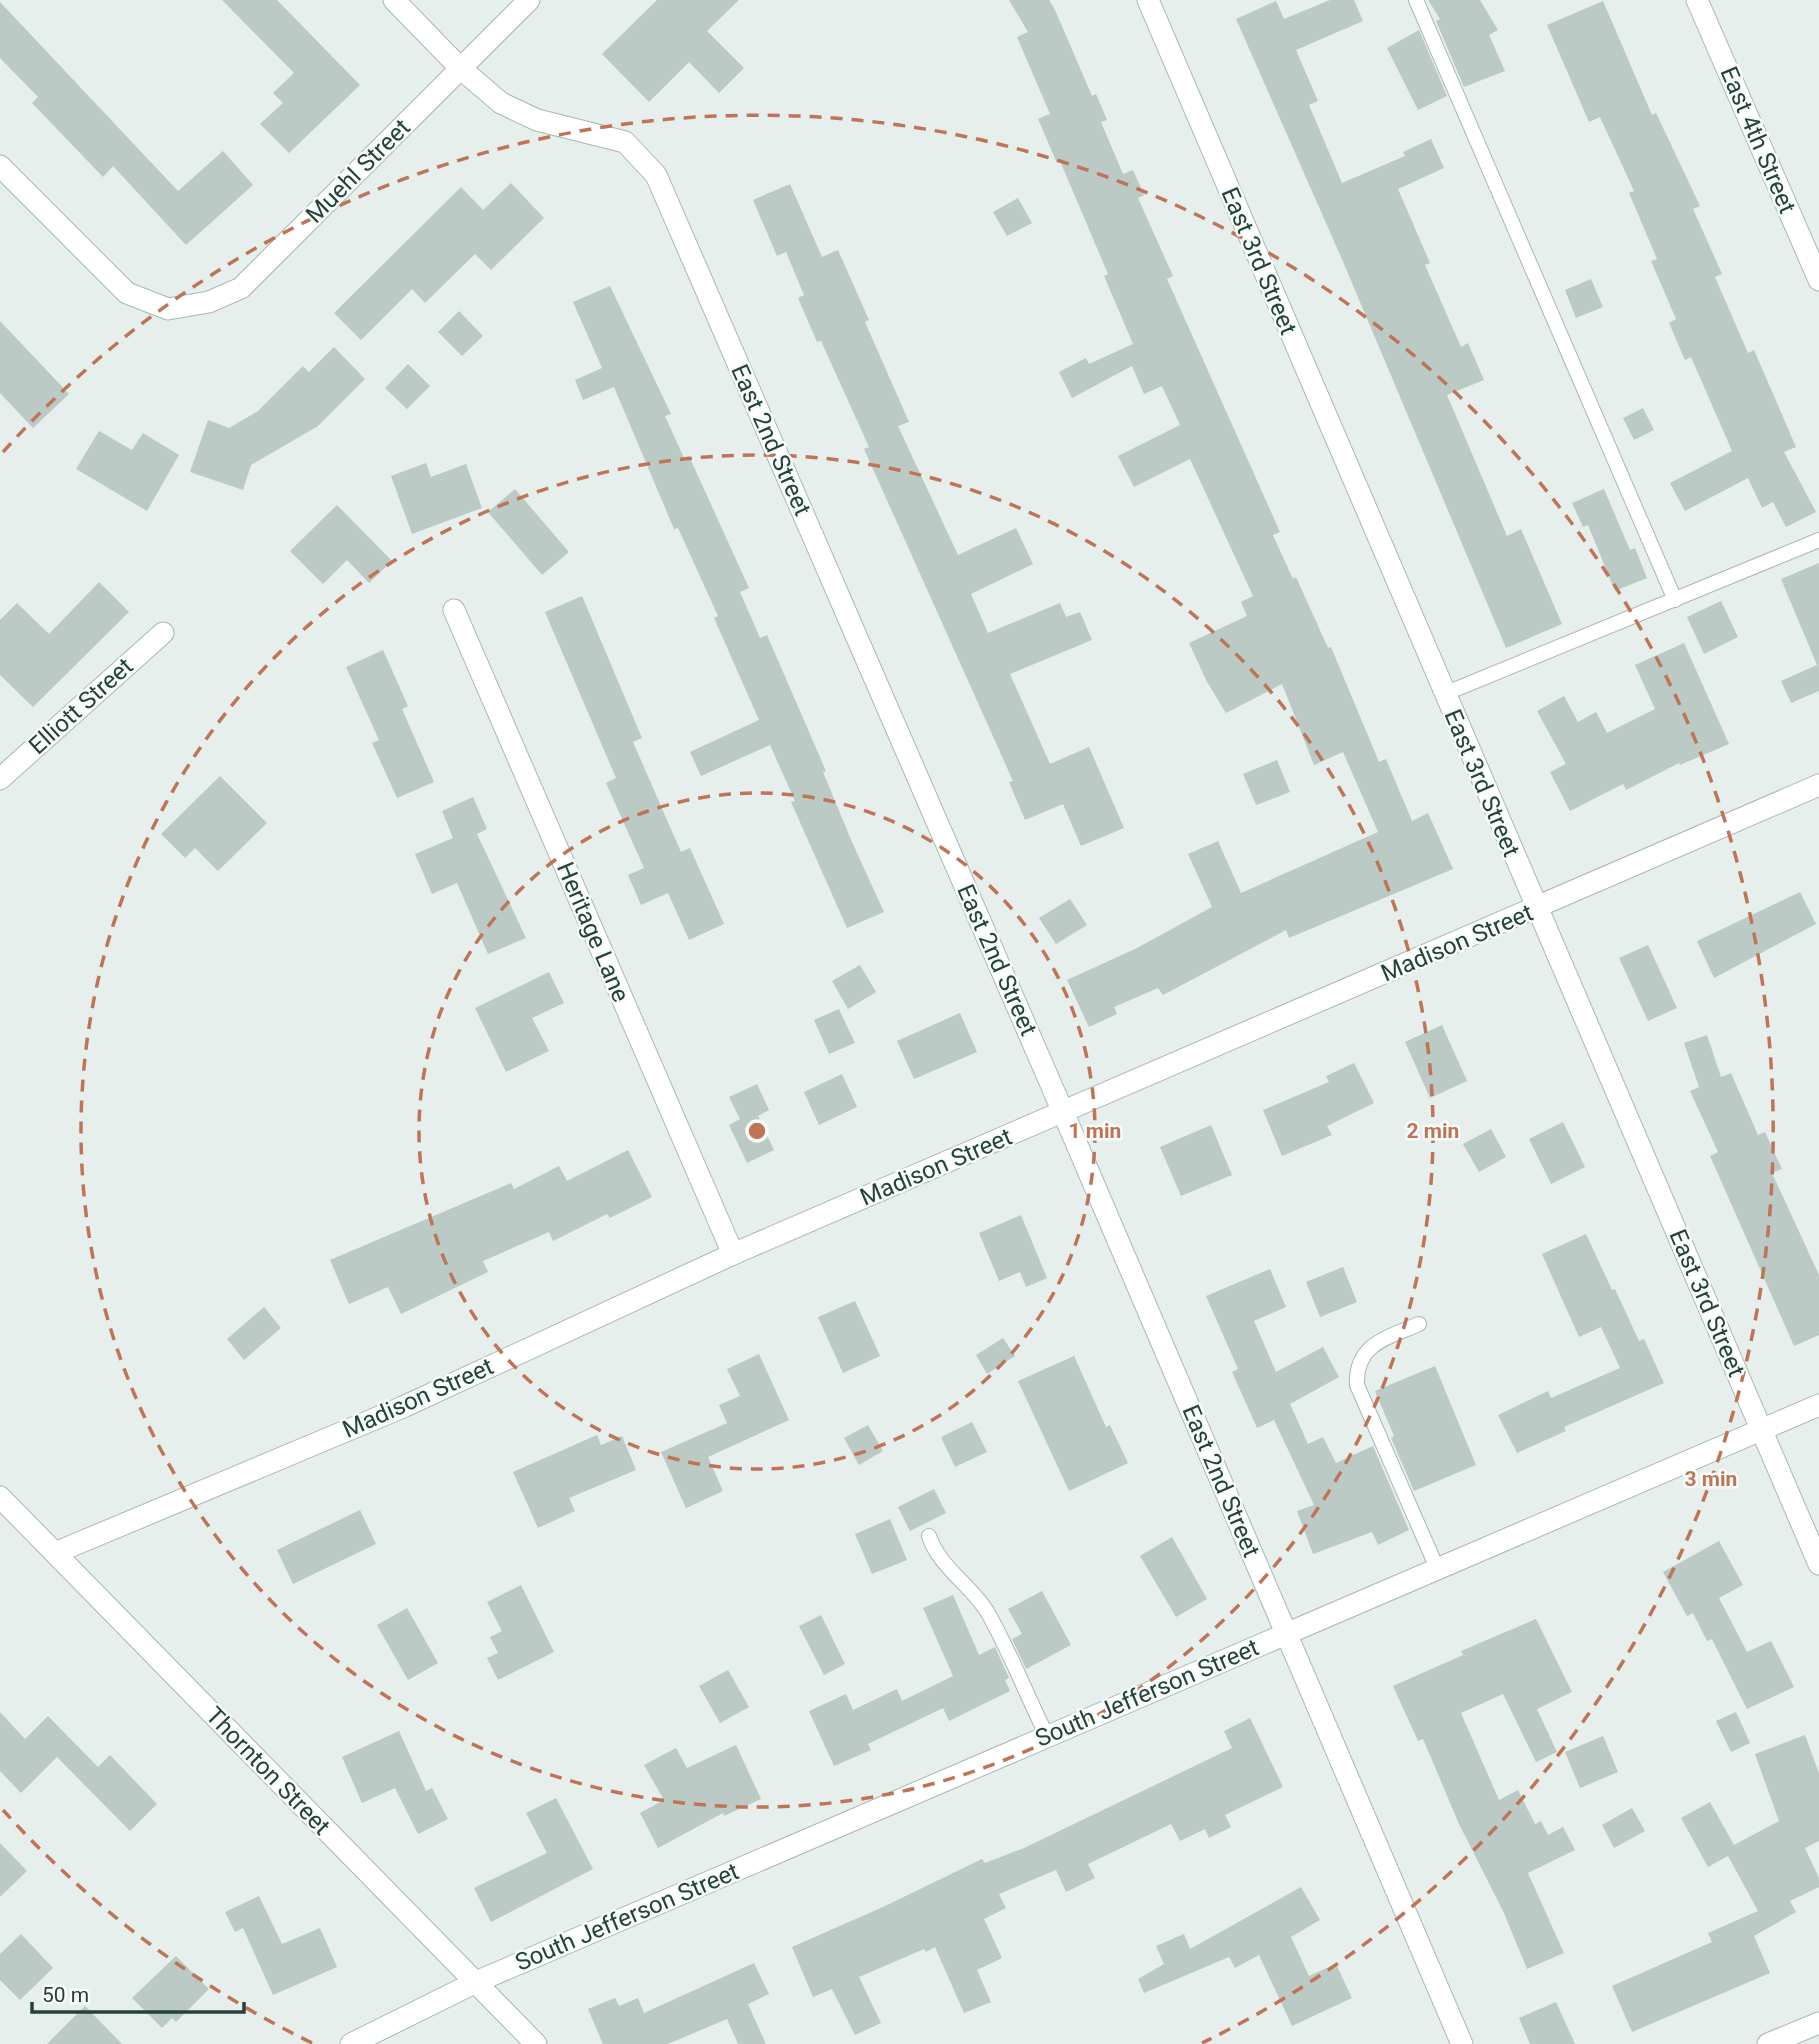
<svg xmlns="http://www.w3.org/2000/svg" width="1819" height="2044" font-family="Roboto,sans-serif">
	<rect width="100%" height="100%" fill="#e6efeb"/>
	<!-- building -->
	<g fill="#bbcac4">
		<polygon points="222,0 277,0 360,85 289,153 260,124 283,103 273,93 294,73"/>
		<polygon points="657,0 739,0 707,31 744,68 719,93 689,62 649,102 602,54"/>
		<polygon points="1009,0 1049,0 1055,10 1092,96 1096,94 1107,120 1101,122 1123,174 1133,170 1144,195 1138,198 1173,276 1167,279 1280,532 1273,535 1293,579 1296,577 1328,648 1331,647 1379,762 1386,759 1412,821 1428,813 1453,869 1289,938 1286,930 1163,995 1158,988 1114,1007 1117,1014 1089,1027 1067,980 1137,948 1212,907 1188,854 1218,841 1241,893 1378,832 1343,752 1314,765 1282,684 1226,713 1207,682 1189,643 1247,616 1241,602 1253,596 1190,459 1134,487 1118,456 1180,425 1162,386 1144,394 1132,366 1072,398 1059,372 1086,358 1089,364 1133,344 1104,276 1108,274 1060,161 1057,163 1038,119 1050,114 1017,37 1028,32"/>
		<polygon points="1330,0 1354,0 1363,21 1296,50 1318,101 1309,105 1342,183 1405,156 1403,152 1431,139 1444,168 1398,189 1430,263 1425,265 1461,347 1468,343 1484,380 1447,395 1507,536 1521,529 1562,624 1506,648 1341,257 1236,19 1276,1 1284,19"/>
		<polygon points="1428,0 1480,0 1498,30 1489,35 1505,71 1464,87 1436,21 1440,19"/>
		<polygon points="1603,1 1652,115 1656,113 1700,206 1693,209 1722,274 1715,277 1748,353 1754,350 1796,447 1784,452 1816,512 1786,527 1773,502 1762,508 1748,478 1685,511 1670,483 1732,451 1691,357 1685,360 1669,323 1676,319 1651,261 1657,259 1629,193 1634,191 1600,117 1589,122 1547,25"/>
		<polygon points="0,2 178,191 223,151 253,185 186,245 113,166 103,177 32,103 38,97 0,58"/>
		<polygon points="1419,30 1447,96 1418,110 1387,48"/>
		<polygon points="511,183 544,218 491,270 475,254 425,303 412,289 361,340 334,313 461,187 483,210"/>
		<polygon points="790,184 822,257 838,250 869,320 865,322 909,422 898,426 958,555 1016,528 1033,564 971,594 988,633 1060,603 1066,617 1080,612 1092,640 1010,674 1050,764 1089,747 1124,828 1081,846 1063,804 1025,820 1009,782 1013,781 864,449 869,447 821,341 817,342 798,298 804,295 786,252 777,256 753,200"/>
		<polygon points="1018,198 1032,223 1007,236 993,212"/>
		<polygon points="1591,279 1603,307 1576,318 1565,290"/>
		<polygon points="610,286 671,414 665,416 684,458 689,456 749,588 740,592 760,638 767,635 826,771 823,772 852,842 884,912 847,928 791,802 795,801 770,745 701,776 690,752 759,720 714,618 718,616 678,528 674,529 614,387 583,400 575,380 602,368 573,302"/>
		<polygon points="459,311 483,336 462,356 438,332"/>
		<polygon points="0,321 69,394 33,428 0,393"/>
		<polygon points="334,347 365,379 318,426 251,465 243,490 190,472 208,420 229,428 258,411 303,366 309,372"/>
		<polygon points="408,364 430,386 407,409 385,388"/>
		<polygon points="1643,408 1654,430 1634,440 1623,418"/>
		<polygon points="99,431 132,450 143,433 179,455 147,511 76,469"/>
		<polygon points="426,463 431,477 466,464 482,508 412,534 391,476"/>
		<polygon points="515,489 569,552 542,575 488,512"/>
		<polygon points="1604,489 1630,550 1635,548 1647,578 1615,591 1588,525 1583,527 1572,503"/>
		<polygon points="337,505 392,561 369,583 347,560 323,584 290,551"/>
		<polygon points="1819,563 1819,691 1791,703 1781,681 1817,665 1781,579"/>
		<polygon points="99,582 129,612 33,707 0,675 0,620 17,603 49,634"/>
		<polygon points="582,596 642,738 633,742 681,852 690,848 724,924 689,940 668,893 641,905 628,875 644,868 606,783 616,778 545,612"/>
		<polygon points="1721,601 1738,637 1704,654 1687,617"/>
		<polygon points="1684,643 1729,744 1680,765 1679,763 1626,790 1623,784 1570,811 1550,772 1566,764 1537,711 1564,696 1578,722 1596,712 1607,733 1655,709 1635,665"/>
		<polygon points="383,650 408,706 402,709 434,782 397,798 372,743 379,740 346,667"/>
		<polygon points="1277,760 1290,792 1256,805 1243,774"/>
		<polygon points="220,776 267,823 218,871 195,848 185,858 161,834"/>
		<polygon points="473,797 487,829 477,834 526,938 488,954 457,883 432,894 415,854 453,838 442,811"/>
		<polygon points="1800,892 1816,924 1714,978 1697,941"/>
		<polygon points="1070,899 1087,925 1056,944 1039,918"/>
		<polygon points="1648,945 1677,1008 1648,1021 1619,958"/>
		<polygon points="860,965 876,992 848,1009 832,981"/>
		<polygon points="549,972 564,1003 532,1018 549,1051 506,1072 475,1008"/>
		<polygon points="839,1009 855,1043 829,1054 814,1020"/>
		<polygon points="960,1013 977,1052 914,1079 897,1041"/>
		<polygon points="1442,1025 1467,1081 1430,1098 1405,1042"/>
		<polygon points="1707,1035 1721,1077 1731,1073 1758,1135 1765,1132 1782,1169 1772,1173 1819,1275 1819,1335 1794,1346 1710,1156 1718,1152 1690,1091 1699,1087 1684,1043"/>
		<polygon points="1354,1063 1374,1103 1327,1126 1332,1135 1282,1156 1263,1110 1329,1082 1326,1076"/>
		<polygon points="842,1074 857,1107 819,1125 804,1092"/>
		<polygon points="757,1084 769,1110 758,1116 774,1150 747,1163 729,1125 740,1119 729,1097"/>
		<polygon points="1563,1122 1585,1167 1551,1184 1529,1139"/>
		<polygon points="1211,1125 1232,1175 1181,1196 1160,1147"/>
		<polygon points="1491,1129 1506,1157 1479,1172 1463,1144"/>
		<polygon points="628,1150 652,1197 610,1218 607,1214 553,1241 549,1232 483,1261 488,1272 401,1314 388,1287 349,1304 330,1260 511,1183 514,1189 559,1166 567,1181"/>
		<polygon points="1021,1215 1047,1278 1026,1287 1020,1272 999,1281 979,1233"/>
		<polygon points="1586,1234 1612,1290 1615,1289 1639,1341 1644,1339 1664,1383 1564,1427 1566,1431 1517,1453 1498,1415 1548,1391 1551,1398 1620,1368 1601,1327 1579,1337 1542,1254"/>
		<polygon points="1343,1267 1357,1302 1320,1317 1306,1282"/>
		<polygon points="1270,1269 1286,1307 1254,1321 1276,1372 1323,1347 1339,1377 1290,1404 1308,1444 1323,1437 1336,1463 1373,1446 1409,1530 1378,1545 1372,1532 1313,1554 1297,1511 1314,1505 1274,1420 1257,1428 1232,1372 1238,1369 1206,1296"/>
		<polygon points="855,1301 880,1356 843,1373 818,1317"/>
		<polygon points="264,1307 281,1328 244,1360 227,1339"/>
		<polygon points="1003,1338 1015,1356 987,1374 976,1355"/>
		<polygon points="759,1354 789,1420 708,1457 723,1491 686,1508 661,1452 727,1423 719,1405 740,1396 727,1369"/>
		<polygon points="1074,1356 1106,1427 1110,1425 1128,1463 1069,1491 1018,1381"/>
		<polygon points="1435,1366 1476,1465 1414,1491 1391,1438 1394,1436 1375,1391"/>
		<polygon points="972,1422 987,1452 955,1467 941,1437"/>
		<polygon points="868,1425 883,1451 859,1465 844,1438"/>
		<polygon points="597,1435 601,1445 622,1436 636,1470 569,1498 575,1511 538,1528 513,1472"/>
		<polygon points="934,1489 946,1513 910,1531 898,1507"/>
		<polygon points="360,1510 376,1544 293,1584 277,1550"/>
		<polygon points="890,1519 907,1560 872,1574 855,1534"/>
		<polygon points="1172,1537 1207,1599 1176,1617 1140,1556"/>
		<polygon points="1719,1541 1743,1585 1719,1598 1747,1652 1771,1641 1794,1687 1747,1709 1712,1639 1707,1641 1693,1613 1687,1616 1663,1572"/>
		<polygon points="521,1585 554,1652 498,1680 487,1658 498,1653 490,1637 502,1631 487,1602"/>
		<polygon points="1042,1591 1071,1645 1026,1669 1012,1639 1022,1634 1008,1609"/>
		<polygon points="953,1595 979,1655 995,1647 1009,1678 1005,1680 1010,1691 949,1721 943,1708 868,1744 871,1750 834,1766 809,1711 846,1694 853,1710 897,1689 902,1701 953,1676 923,1608"/>
		<polygon points="407,1608 438,1663 408,1680 377,1625"/>
		<polygon points="821,1615 845,1664 824,1675 799,1626"/>
		<polygon points="1536,1619 1572,1692 1537,1709 1557,1752 1536,1762 1503,1694 1461,1713 1499,1800 1518,1790 1535,1824 1541,1821 1548,1835 1563,1827 1575,1850 1528,1873 1564,1953 1527,1969 1504,1913 1459,1824 1423,1739 1418,1741 1393,1686 1463,1655 1461,1651"/>
		<polygon points="728,1670 749,1707 720,1723 699,1686"/>
		<polygon points="0,1712 25,1739 48,1716 98,1767 110,1755 157,1804 130,1831 57,1757 21,1793 0,1771"/>
		<polygon points="1736,1712 1750,1743 1731,1752 1716,1721"/>
		<polygon points="1250,1718 1283,1787 1225,1815 1231,1827 1209,1838 1205,1829 1180,1841 1171,1824 1088,1864 1095,1878 1066,1892 1056,1870 999,1894 1006,1908 984,1919 1002,1958 977,1970 991,2002 964,2013 935,1947 926,1952 924,1949 859,1977 881,2023 855,2035 832,1989 813,1997 792,1947 883,1907 982,1859 985,1863 1024,1848 1232,1748 1224,1731"/>
		<polygon points="399,1731 426,1791 432,1788 448,1819 418,1834 395,1788 362,1803 342,1757"/>
		<polygon points="1805,1735 1819,1773 1819,1841 1805,1848 1819,1878 1819,1887 1790,1901 1796,1912 1754,1936 1770,1973 1632,2032 1612,1986 1712,1942 1708,1933 1758,1911 1728,1856 1708,1867 1681,1818 1710,1802 1734,1845 1779,1821 1755,1754"/>
		<polygon points="1603,1736 1618,1772 1580,1788 1565,1752"/>
		<polygon points="736,1745 761,1799 724,1816 723,1813 658,1848 640,1813 664,1800 644,1765 676,1748 687,1768"/>
		<polygon points="556,1798 593,1869 491,1922 474,1888 547,1853 526,1813"/>
		<polygon points="1632,1808 1645,1831 1614,1848 1602,1825"/>
		<polygon points="0,1843 27,1871 0,1897"/>
		<polygon points="1301,1887 1320,1920 1291,1937 1309,1976 1336,1964 1352,1998 1292,2026 1259,1955 1235,1968 1229,1957 1144,1993 1138,1979 1164,1964 1156,1946 1184,1934 1190,1949"/>
		<polygon points="259,1896 282,1944 320,1928 337,1967 273,1995 243,1928 235,1932 225,1912"/>
		<polygon points="21,1934 53,1968 20,2000 0,1980 0,1954"/>
		<polygon points="176,1956 209,1989 176,2022 172,2018 162,2028 132,1998"/>
		<polygon points="754,1963 769,1994 748,2004 766,2044 738,2044 727,2019 668,2044 603,2044 588,2009 615,1998 619,2006 638,1998 644,2013"/>
		<polygon points="1556,2002 1575,2044 1530,2044 1519,2018"/>
		<polygon points="85,2006 122,2044 47,2044"/>
	</g>
	<g fill="none" stroke-linecap="round" stroke-linejoin="round">
		<defs>
			<g id="service">
				<polyline points="1416,0 1675,600"/>
				<polyline points="1444,694 1819,540"/>
				<path d="M1419,1324C1387,1338 1355,1344 1357,1385L1437,1568"/>
				<path d="M929,1536C939,1567 972,1586 988,1613C1010,1652 1027,1696 1047,1736"/>
			</g>
			<g id="minor">
				<polyline points="394,0 460,68 501,103 537,120 625,142 656,175 1063,1112 1462,2044"/>
				<polyline points="1148,0 1819,1564"/>
				<polyline points="1697,0 1819,280"/>
				<polyline points="0,166 127,293 168,309 209,302 241,288 529,0"/>
				<polyline points="454,610 733,1254"/>
				<polyline points="0,779 163,633"/>
				<polyline points="55,1553 403,1407 733,1254 1819,785"/>
				<polyline points="351,2044 476,1982 1819,1405"/>
				<polyline points="1768,2044 1819,2023"/>
			</g>
			<polyline id="tertiary" points="0,1497 536,2044"/>
		</defs>
		<!-- service casing -->
		<use href="#service" stroke="#a8b8b2" stroke-width="16"/>
		<!-- minor casing -->
		<use href="#minor" stroke="#a8b8b2" stroke-width="23"/>
		<!-- tertiary casing -->
		<use href="#tertiary" stroke="#a8b8b2" stroke-width="23"/>
		<!-- service -->
		<use href="#service" stroke="#fff" stroke-width="14"/>
		<!-- minor -->
		<use href="#minor" stroke="#fff" stroke-width="21"/>
		<!-- tertiary -->
		<use href="#tertiary" stroke="#fff" stroke-width="21"/>
	</g>
	<!-- distance rings -->
	<g fill="none" stroke="#c07456" stroke-width="3.5" stroke-dasharray="12 9">
		<circle cx="757" cy="1131" r="338"/>
		<circle cx="757" cy="1131" r="676"/>
		<path d="M312 2043A1015 1015 0 0 1 3 1810M3 452A1015 1015 0 1 1 1202 2043"/>
	</g>
	<g text-anchor="middle" stroke-width="5" stroke-linejoin="round" paint-order="stroke">
		<!-- street labels -->
		<g font-size="24" fill="#24423a" stroke="#f7fbf9">
			<text transform="translate(1758 140) rotate(67)" y="8">East 4th Street</text>
			<text transform="translate(358 171) rotate(-45)" y="8">Muehl Street</text>
			<text transform="translate(1259 261) rotate(67)" y="8">East 3rd Street</text>
			<text transform="translate(771 440) rotate(66)" y="8">East 2nd Street</text>
			<text transform="translate(81 706) rotate(-42)" y="8">Elliott Street</text>
			<text transform="translate(1482 783) rotate(67)" y="8">East 3rd Street</text>
			<text transform="translate(593 932) rotate(67)" y="8">Heritage Lane</text>
			<text transform="translate(1457 943) rotate(-23)" y="8">Madison Street</text>
			<text transform="translate(997 960) rotate(66)" y="8">East 2nd Street</text>
			<text transform="translate(936 1167) rotate(-23)" y="8">Madison Street</text>
			<text transform="translate(1707 1303) rotate(67)" y="8">East 3rd Street</text>
			<text transform="translate(418 1398) rotate(-24)" y="8">Madison Street</text>
			<text transform="translate(1221 1481) rotate(67)" y="8">East 2nd Street</text>
			<text transform="translate(1147 1693) rotate(-23)" y="8">South Jefferson Street</text>
			<text transform="translate(268 1771) rotate(46)" y="8">Thornton Street</text>
			<text transform="translate(627 1917) rotate(-23)" y="8">South Jefferson Street</text>
		</g>
	</g>
	<circle cx="757" cy="1131" r="10" fill="#c07456" stroke="#f7fbf9" stroke-width="3.5"/>
	<g font-size="21" text-anchor="middle" font-weight="bold" fill="#c07456" stroke="#f7fbf9" stroke-width="5" stroke-linejoin="round" paint-order="stroke">
		<text x="1095" y="1138">1 min</text>
		<text x="1433" y="1138">2 min</text>
		<text x="1711" y="1486">3 min</text>
	</g>
	<!-- scale -->
	<path d="M32 2002v10h212v-10" fill="none" stroke="#24423a" stroke-width="3.5"/>
	<text x="42" y="2002" font-size="21" fill="#24423a" stroke="#f7fbf9" stroke-width="5" paint-order="stroke">50 m</text>
</svg>
